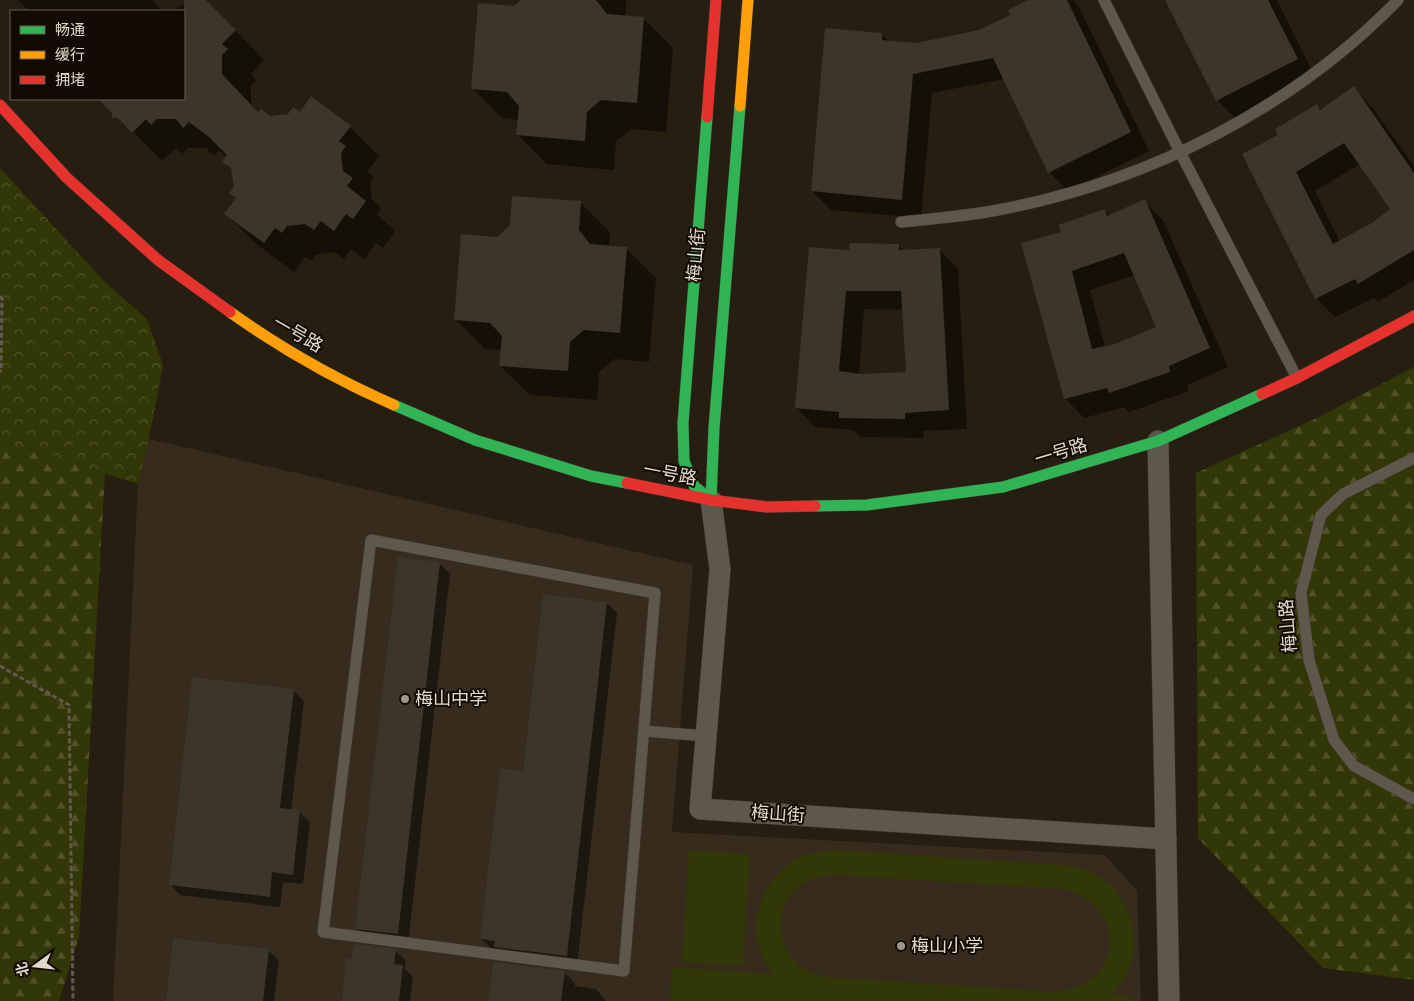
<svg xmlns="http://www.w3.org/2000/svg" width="1414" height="1001" font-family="Commissioner,'Noto Sans SC',sans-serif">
	<defs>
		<pattern id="forest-firs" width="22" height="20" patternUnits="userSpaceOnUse" patternTransform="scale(1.25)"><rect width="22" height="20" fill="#323707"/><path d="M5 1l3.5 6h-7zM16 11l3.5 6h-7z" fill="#50532a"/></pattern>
		<pattern id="park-crowns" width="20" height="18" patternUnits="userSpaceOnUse" patternTransform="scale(1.25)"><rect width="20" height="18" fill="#323707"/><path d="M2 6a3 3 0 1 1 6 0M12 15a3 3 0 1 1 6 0" fill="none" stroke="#50532a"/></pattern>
	</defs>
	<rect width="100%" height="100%" fill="#261e10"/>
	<!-- education -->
	<polygon fill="#362b1d" points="149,439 693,565 672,832 1105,855 1137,891 1141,1001 113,1001 138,484"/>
	<!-- forest -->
	<g fill="url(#forest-firs)">
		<polygon points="1414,367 1414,980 1323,968 1198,838 1196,473 1319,417"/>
		<polygon points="0,440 105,473 79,937 59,1001 0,1001"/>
	</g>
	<!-- park -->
	<polygon fill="url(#park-crowns)" points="0,168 104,281 147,319 163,365 149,439 138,484 0,440"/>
	<!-- garden -->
	<g fill="#323707" fill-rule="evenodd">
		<polygon points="689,850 750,854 743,966 682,962"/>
		<path d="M834,850L1065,865C1079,868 1093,871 1104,880C1133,902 1143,944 1125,977C1122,983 1116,989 1111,995L1134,997L1133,1001H670L672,967L773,974C769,967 764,961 761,954C747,920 764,879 794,860C806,853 821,852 834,850ZM835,875L1062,889C1129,904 1125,986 1056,992L829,977C819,975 811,973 803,968C777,951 773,911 796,889C807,879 820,876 835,875Z"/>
	</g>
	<!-- shadow -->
	<g fill="#0007" fill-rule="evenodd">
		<polygon points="18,0 153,0 160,9 176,10 182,4 188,10 198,0 205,0 264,60 251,74 256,80 251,85 251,104 259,113 270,118 300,113 350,127 379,156 368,171 374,177 370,183 372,199 381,208 377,214 395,231 383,248 376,243 364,259 351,249 344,259 335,252 316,255 312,261 305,257 294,272 255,243 226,214 236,199 231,193 235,187 233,171 224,162 227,157 219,150 214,156 206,148 187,148 182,154 176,148 162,161 100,99 184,99 184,11 29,11"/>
		<polygon points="523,0 626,0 626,17 643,18 673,48 666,132 631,129 616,141 614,170 547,164 518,135 519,120 502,118 473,89 515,7"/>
		<polygon points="1031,0 1073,0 1078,5 1149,151 1068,191 1049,172 1004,79 932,93 921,218 831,210 812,191 882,35 889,41 916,44 980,31 1012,16"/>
		<polygon points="1167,0 1277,0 1316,79 1236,119 1217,100"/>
		<path d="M1353,88L1372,107L1414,166V280L1378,302L1374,298L1335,317L1316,298L1280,136L1317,106L1322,110ZM1360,164L1391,210L1373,224L1340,242L1315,191Z"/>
		<path d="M1144,201L1163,220L1228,367L1187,385L1189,391L1129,412L1124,407L1084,418L1065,398L1062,233L1105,210L1110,216ZM1135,275L1158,328L1115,345L1105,347L1090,290Z"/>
		<polygon points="580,202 610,232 609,247 626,248 656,278 649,362 614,359 599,372 597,400 530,395 500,366 502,350 485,349 455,319 497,238"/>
		<path d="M898,245L905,251L939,249L958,269L967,429L924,431L923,438L860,437L854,430L815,427L796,407L850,252ZM864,309L904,310L907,373L859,375Z"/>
		<polygon points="440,564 450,574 408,944 367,939 356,928"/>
		<polygon points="607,603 617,613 577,966 492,949 481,939 525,772"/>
		<polygon points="293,690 304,701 291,811 299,812 310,822 303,884 283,882 280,907 180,895 170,884"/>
		<polygon points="268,950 279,961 274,1001 167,1001"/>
		<polygon points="395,950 406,961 405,969 413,977 410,1001 343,1001 353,960"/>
		<polygon points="564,972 575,983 575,986 596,989 606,1001 489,1001"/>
	</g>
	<!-- building -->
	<g fill="#3c352a" fill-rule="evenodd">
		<polygon points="184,0 206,0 236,30 222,44 228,49 222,55 222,74 258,112 261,109 270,116 288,114 293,107 300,112 311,96 351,126 339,141 346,146 341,153 343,171 353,178 347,186 366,201 353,219 346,214 334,231 321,221 314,230 305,224 287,226 282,233 275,228 264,243 224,214 236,198 229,193 234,187 231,168 222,162 227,155 209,137 189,122 183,128 176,119 157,119 151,125 146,119 132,133 118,118 112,118 112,113 98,99 184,99"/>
		<polygon points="521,0 596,0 607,14 644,17 637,103 601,100 587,112 585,141 516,135 519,106 507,92 471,89 478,3 514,6"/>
		<polygon points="1028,0 1067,0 1131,132 1048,173 993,58 913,74 902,200 811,191 825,28 882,33 882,40 916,43 979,30 1010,15 1008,10"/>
		<polygon points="1165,0 1268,0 1298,59 1216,101"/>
		<path d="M1354,86L1414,173V250L1358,284L1355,279L1315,299L1242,154L1278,135L1275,129L1317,104L1320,110ZM1344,143L1390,209L1372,223L1333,244L1296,172Z"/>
		<polygon points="512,196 581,201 579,230 590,244 627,247 620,333 584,330 570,342 568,371 499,366 502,336 490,323 454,320 461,234 497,237 510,225"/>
		<path d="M1145,199L1210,348L1169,366L1170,372L1109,393L1107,388L1064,399L1021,243L1061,232L1058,225L1105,209L1107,216ZM1124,253L1156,327L1115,344L1092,349L1072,271Z"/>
		<path d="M850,243L899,244V250L940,248L949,410L905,413V419L839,418V412L795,408L809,247L849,250ZM846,291H901L906,372L861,374L839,371Z"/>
		<polygon points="398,557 440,562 398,934 355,929"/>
		<polygon points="543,594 607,602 567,956 494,947 495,941 480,939 500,768 523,771"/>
		<polygon points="192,677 294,689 280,808 300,810 293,875 272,872 270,897 169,885"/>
		<polygon points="173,938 269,949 263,1001 166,1001"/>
		<polygon points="353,944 396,949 394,964 403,965 399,1001 342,1001 346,958 352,959"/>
		<polygon points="493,962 565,971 561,1001 488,1001"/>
	</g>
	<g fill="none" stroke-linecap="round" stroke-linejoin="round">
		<defs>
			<g id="lane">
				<polyline points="1104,0 1180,152 1297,378"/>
				<path d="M901,222C933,219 966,216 998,210C1147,182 1292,109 1398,0"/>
				<polyline points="1414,458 1343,494 1321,515 1301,593 1309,660 1334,740 1354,766 1414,799"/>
				<polygon points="371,540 655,593 624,971 323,932"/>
				<polyline points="644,731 706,736"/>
			</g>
			<g id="street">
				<polyline points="1158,441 1169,1001"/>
				<polyline points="711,500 720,569 700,809 1166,839"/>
			</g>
			<g id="fast">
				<polyline points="707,117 683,423 684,461 694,486 711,500"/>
				<polyline points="394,405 475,440 591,476 627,483"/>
				<polyline points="711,500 714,428 740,106"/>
				<polyline points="815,506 867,505 1003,487 1158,441 1262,394"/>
			</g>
			<g id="slow">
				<polyline points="740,106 748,0"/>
				<path d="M230,312C279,347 339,381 394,405"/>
			</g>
			<g id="jam">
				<polyline points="0,105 67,178 158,260 230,312"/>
				<polyline points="707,117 716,0"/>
				<polyline points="1262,394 1297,378 1414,316"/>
				<polyline points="627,483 711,500 767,507 815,506"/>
			</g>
		</defs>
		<!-- lane casing -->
		<use href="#lane" stroke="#3e372e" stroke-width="12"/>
		<!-- street casing -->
		<use href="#street" stroke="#3e372e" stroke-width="22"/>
		<!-- fast casing -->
		<use href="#fast" stroke="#3e372e" stroke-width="12"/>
		<!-- slow casing -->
		<use href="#slow" stroke="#3e372e" stroke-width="12"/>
		<!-- jam casing -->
		<use href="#jam" stroke="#3e372e" stroke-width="12"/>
		<!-- path -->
		<g stroke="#615a51" stroke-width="3" stroke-dasharray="5 2.5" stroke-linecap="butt">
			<polyline points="0,296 2,299 1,371 0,371"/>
			<polyline points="0,666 69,705 73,1001"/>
		</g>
		<!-- lane -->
		<use href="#lane" stroke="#5d574c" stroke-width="11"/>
		<!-- street -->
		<use href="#street" stroke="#5d574c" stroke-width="21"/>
		<!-- fast -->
		<use href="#fast" stroke="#30b455" stroke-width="11"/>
		<!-- slow -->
		<use href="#slow" stroke="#ff9f0a" stroke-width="11"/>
		<!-- jam -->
		<use href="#jam" stroke="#e5322d" stroke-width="11"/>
	</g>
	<!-- markers -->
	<g fill="#a1988a" stroke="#120b03" stroke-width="2">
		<circle cx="405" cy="699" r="5"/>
		<circle cx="901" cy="946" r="5"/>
	</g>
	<g text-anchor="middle" stroke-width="4" stroke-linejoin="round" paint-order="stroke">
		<!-- street labels -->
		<g font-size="18" fill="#e3d9cb" stroke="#120b03">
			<text transform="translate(696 255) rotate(-85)" y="6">梅山街</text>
			<text transform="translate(298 334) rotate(30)" y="6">一号路</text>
			<text transform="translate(1061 452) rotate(-17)" y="6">一号路</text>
			<text transform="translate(670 474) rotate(11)" y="6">一号路</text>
			<text transform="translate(1288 626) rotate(-95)" y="6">梅山路</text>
			<text transform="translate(778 814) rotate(4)" y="6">梅山街</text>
		</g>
		<!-- poi labels -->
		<g font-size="18" fill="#e3d9cb" stroke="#120b03" text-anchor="start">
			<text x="415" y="705">梅山中学</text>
			<text x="911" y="952">梅山小学</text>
		</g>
	</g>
	<!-- legend -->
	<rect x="10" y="10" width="175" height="90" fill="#120b03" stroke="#665d53"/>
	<rect x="20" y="26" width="25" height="8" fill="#30b455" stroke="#665d53"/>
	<text x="55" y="35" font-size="15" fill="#e3d9cb">畅通</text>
	<rect x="20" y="51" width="25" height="8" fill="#ff9f0a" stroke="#665d53"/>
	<text x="55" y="60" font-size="15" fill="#e3d9cb">缓行</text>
	<rect x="20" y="76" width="25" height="8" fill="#e5322d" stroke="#665d53"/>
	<text x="55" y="85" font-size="15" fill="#e3d9cb">拥堵</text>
	<!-- north arrow -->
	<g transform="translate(35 966) rotate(255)" stroke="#120b03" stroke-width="4" paint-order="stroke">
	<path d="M0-4L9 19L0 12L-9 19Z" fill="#e3d9cb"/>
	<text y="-8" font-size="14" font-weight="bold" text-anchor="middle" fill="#e3d9cb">北</text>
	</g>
</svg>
